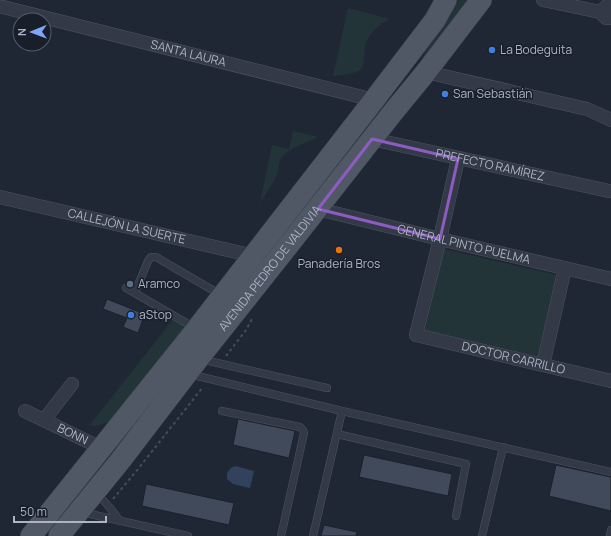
<svg xmlns="http://www.w3.org/2000/svg" width="611" height="536" font-family="Manrope,sans-serif">
	<rect width="100%" height="100%" fill="#1f2735"/>
	<!-- green -->
	<g fill="#223437">
		<polygon points="459,0 471,0 416,76 426,49"/>
		<path d="M348,8L390,19C379,24 368,34 365,46C363,53 366,65 360,70C355,74 339,75 333,76Z"/>
		<path d="M293,131L318,137C306,144 290,146 281,158C278,163 279,171 276,177L260,203L272,145L289,149Z"/>
		<polygon points="444,249 557,275 538,356 425,330"/>
		<polygon points="174,318 188,326 109,422 95,426 90,425"/>
	</g>
	<!-- water -->
	<polygon fill="#33425c" points="235,466 254,471 250,488 233,484 227,479 227,473 231,468"/>
	<!-- building -->
	<g fill="#404a5a" stroke="#1a212c">
		<polygon points="107,299 142,313 140,318 143,319 138,333 123,327 127,318 103,309"/>
		<polygon points="238,419 295,431 289,458 233,445"/>
		<polygon points="364,455 452,474 448,496 359,477"/>
		<polygon points="556,465 611,477 611,511 549,496"/>
		<polygon points="146,484 234,503 229,525 142,506"/>
		<polygon points="324,525 357,532 356,536 321,536"/>
	</g>
	<g fill="none" stroke-linecap="round" stroke-linejoin="round">
		<defs>
			<g id="service">
				<polyline points="126,288 195,328"/>
				<polyline points="135,292 148,261 151,257 156,257 221,295"/>
				<polyline points="200,359 327,388"/>
				<polyline points="189,374 342,411 313,536"/>
				<polyline points="222,411 300,427 303,430 304,433 281,536"/>
				<polyline points="342,411 611,472"/>
				<polyline points="337,434 466,464 456,516"/>
				<polyline points="97,493 110,508 120,521"/>
				<polyline points="81,512 188,536"/>
				<polyline points="482,536 503,447"/>
				<polyline points="610,536 611,530"/>
			</g>
			<g id="minor">
				<polyline points="543,0 600,12 606,18 611,18"/>
				<path id="s1" d="M3,7L374,100"/>
				<polyline points="600,12 607,6 611,6"/>
				<polyline points="426,72 587,109 611,120"/>
				<path id="s2" d="M372,139L609,191"/>
				<path id="s3" d="M458,159L440,239L416,335L611,381"/>
				<path id="s4" d="M0,197L254,256"/>
				<path id="s5" d="M318,209L440,239L611,279"/>
				<polyline points="543,365 565,268"/>
				<path id="s6" d="M25,411L101,448"/>
				<polyline points="44,420 72,384"/>
			</g>
			<g id="primary">
				<polyline points="31,536 192,335 374,100 435,20 446,0"/>
				<path id="s7" d="M59,536L120,461L198,359L276,261L394,111L426,72L481,0"/>
			</g>
		</defs>
		<!-- service casing -->
		<use href="#service" stroke="#4d5461" stroke-width="8"/>
		<!-- minor casing -->
		<use href="#minor" stroke="#4d5461" stroke-width="14"/>
		<!-- primary casing -->
		<use href="#primary" stroke="#3c434f" stroke-width="22"/>
		<!-- path -->
		<g stroke="#3f5054" stroke-width="2" stroke-dasharray="3 3" stroke-linecap="butt">
			<polyline points="226,356 246,330 252,319"/>
			<polyline points="113,499 138,469 203,387"/>
		</g>
		<!-- service -->
		<use href="#service" stroke="#333946" stroke-width="7"/>
		<!-- minor -->
		<use href="#minor" stroke="#333946" stroke-width="13"/>
		<!-- primary -->
		<use href="#primary" stroke="#505866" stroke-width="21"/>
	</g>
	<!-- marked area -->
	<path fill="none" stroke="#8c5cc0" stroke-width="3" stroke-linejoin="round" d="M372,139L458,159L440,239L318,209Z"/>
	<!-- markers -->
	<g fill="#3f7fe0" stroke="#181f2a" stroke-width="1.5">
		<circle cx="492" cy="50" r="4"/>
		<circle cx="445" cy="94" r="4"/>
		<circle cx="131" cy="315" r="4"/>
	</g>
	<circle fill="#e8710a" stroke="#181f2a" stroke-width="1.5" cx="339" cy="250" r="4"/>
	<circle fill="#5c6f8a" stroke="#181f2a" stroke-width="1.5" cx="130" cy="284" r="4"/>
	<g text-anchor="middle" stroke-width="3" stroke-linejoin="round" paint-order="stroke">
		<!-- poi labels -->
		<g font-size="12" fill="#acb4c3" stroke="#181f2a" text-anchor="start">
			<text x="500" y="54">La Bodeguita</text>
			<text x="453" y="98">San Sebastián</text>
			<text x="339" y="268" text-anchor="middle">Panadería Bros</text>
			<text x="138" y="288">Aramco</text>
			<text x="139" y="319">aStop</text>
		</g>
		<!-- street labels -->
		<g font-size="12" fill="#acb4c3" stroke="#181f2a">
			<text dy="4" stroke="none"><textPath href="#s1" startOffset="191">SANTA LAURA</textPath></text>
			<text dy="4" stroke="none"><textPath href="#s2" startOffset="121">PREFECTO RAMÍREZ</textPath></text>
			<text dy="4" stroke="none"><textPath href="#s4" startOffset="130">CALLEJÓN LA SUERTE</textPath></text>
			<text dy="4" stroke="none"><textPath href="#s5" startOffset="150">GENERAL PINTO PUELMA</textPath></text>
			<text dy="4" stroke="none"><textPath href="#s7" startOffset="341">AVENIDA PEDRO DE VALDIVIA</textPath></text>
			<text dy="4" stroke="none"><textPath href="#s3" startOffset="281">DOCTOR CARRILLO</textPath></text>
			<text dy="4" stroke="none"><textPath href="#s6" startOffset="53">BONN</textPath></text>
		</g>
	</g>
	<!-- north arrow -->
	<g transform="translate(32 32) rotate(269)"><circle r="19" fill="#181f2a" stroke="#535b67"/>
	<path d="M0-3L7 15L0 10L-7 15Z" fill="#80a7f5"/>
	<text y="-6" font-size="11" font-weight="bold" text-anchor="middle" fill="#acb4c3">N</text>
	</g>
	<!-- scale -->
	<path d="M14 516v6h92v-6" fill="none" stroke="#acb4c3" stroke-width="2"/>
	<text x="20" y="516" font-size="12" fill="#acb4c3" stroke="#181f2a" stroke-width="3" paint-order="stroke">50 m</text>
</svg>
